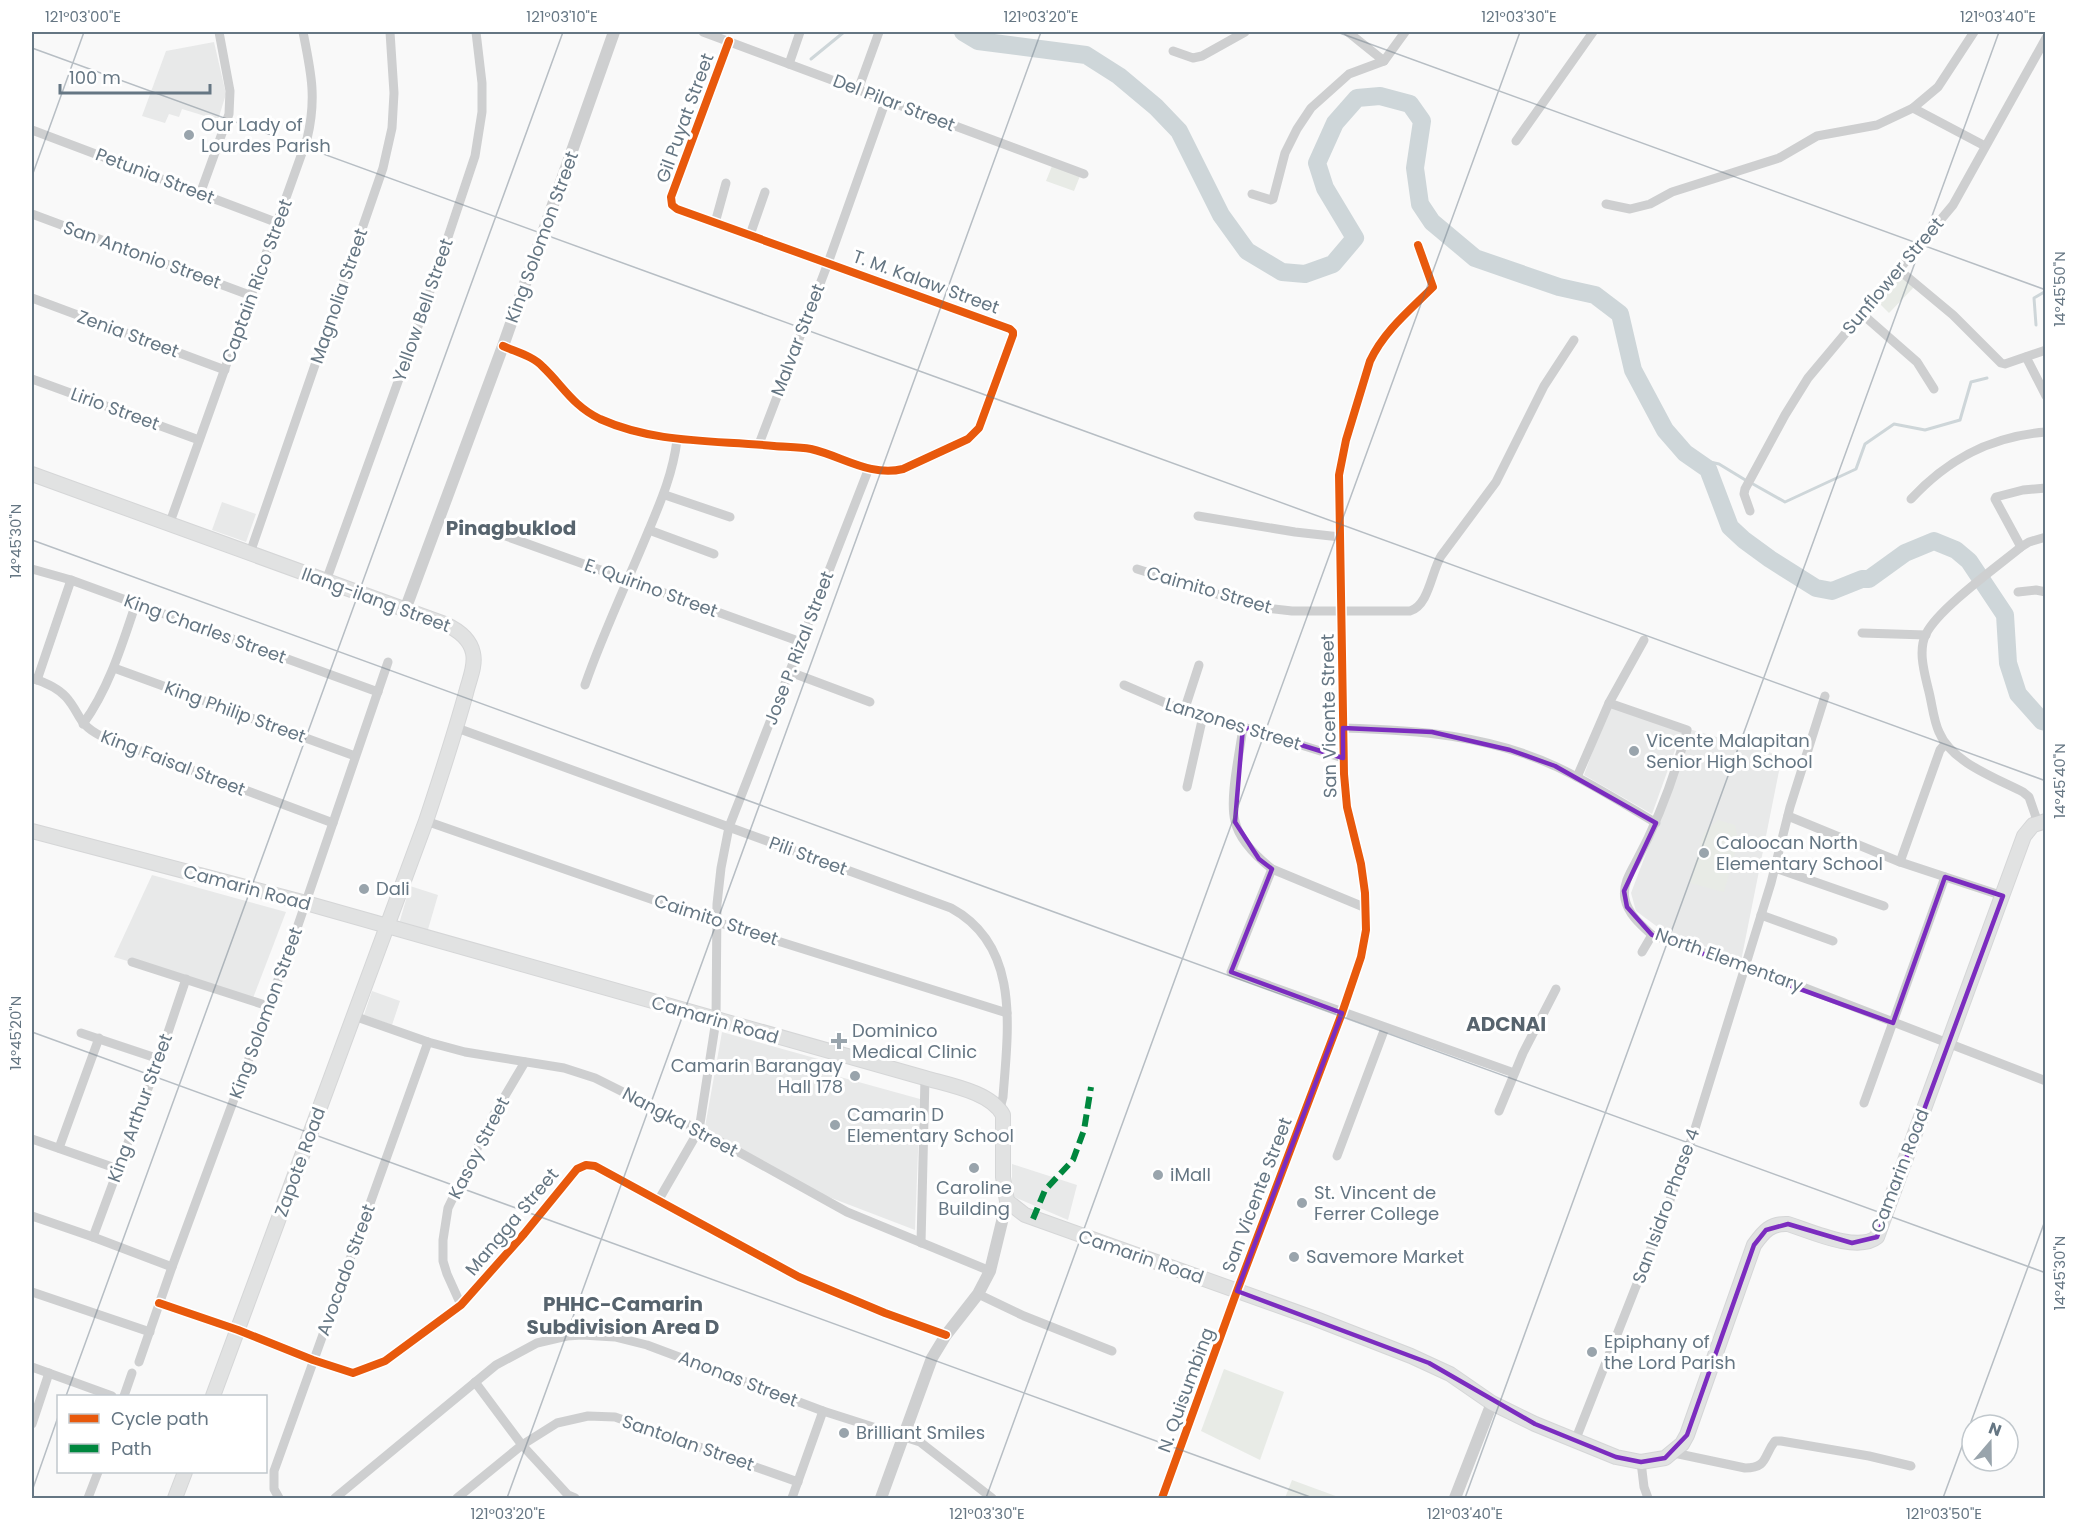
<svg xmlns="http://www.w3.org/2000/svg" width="2077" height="1530" font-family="Poppins,sans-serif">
	<rect width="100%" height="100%" fill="#f9f9f9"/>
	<!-- built -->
	<g fill="#e8e9e9">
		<polygon points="214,42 226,94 218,120 182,109 179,117 169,114 165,123 142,116 166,51"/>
		<polygon points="222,502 256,514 246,542 212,530"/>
		<polygon points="1610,704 1683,728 1652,814 1584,775"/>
		<polygon points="1689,729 1782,756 1741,961 1659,928 1636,911 1631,893 1661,814"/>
		<polygon points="152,875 286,912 253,998 114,957"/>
		<polygon points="410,886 438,895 427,933 399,924"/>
		<polygon points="372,991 400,1001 392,1025 364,1015"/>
		<polygon points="722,1032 829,1062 826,1073 920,1099 915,1230 821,1194 742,1151 705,1127"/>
		<polygon points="1012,1164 1077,1185 1068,1220 1012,1196"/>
	</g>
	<!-- green -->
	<g fill="#e8ebe6">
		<polygon points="1052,166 1080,176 1074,191 1046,181"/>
		<polygon points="1901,275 1914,287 1889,313 1877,301"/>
		<polygon points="1718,820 1735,825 1738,842 1724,892 1690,883 1704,833"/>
		<polygon points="1224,1369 1284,1392 1260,1460 1201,1431"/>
		<polygon points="1292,1480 1341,1498 1285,1498"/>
	</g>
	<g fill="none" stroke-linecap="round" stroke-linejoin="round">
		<!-- stream -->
		<g stroke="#ced6d9" stroke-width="3">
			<polyline points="811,59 844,32"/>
			<polyline points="2036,325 2034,298 2046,291"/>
			<polyline points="1692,458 1719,464 1747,481"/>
			<polyline points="1753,484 1785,502 1856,469 1865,444 1894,424 1925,430 1960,420 1971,382 1987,378"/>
		</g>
		<!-- river -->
		<polyline stroke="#ced6d9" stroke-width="18" points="963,32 978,41 1086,55 1119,76 1156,107 1179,131 1221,215 1247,251 1282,272 1305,274 1333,264 1355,238 1325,188 1317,163 1335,123 1357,98 1380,96 1410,104 1422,121 1415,168 1420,204 1432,222 1475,258 1559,287 1595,295 1620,314 1633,370 1665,430 1685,453 1708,469 1730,527 1744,540 1770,559 1816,588 1832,591 1862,579 1869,579 1905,553 1934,541 1956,550 1969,561 2005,615 2008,663 2018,694 2042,721 2046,722"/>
		<defs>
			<g id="secondary">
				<path d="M32,474L445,624C458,630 470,638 473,653C476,666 469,680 466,693C454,736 440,779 426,821L213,1396"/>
				<path d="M32,831L306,903L925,1078C949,1085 991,1092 1003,1115V1177L1007,1201L1025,1215L1316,1319L1411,1356L1450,1374L1492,1403L1535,1424L1616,1457L1641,1462L1665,1458L1682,1444L1687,1435L1754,1245C1764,1231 1771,1223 1788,1224C1810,1231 1858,1253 1877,1237L2024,836L2033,825L2046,821"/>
				<polyline points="175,1498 185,1472"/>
			</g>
		</defs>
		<!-- secondary casing -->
		<use href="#secondary" stroke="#d5d6d7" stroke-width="16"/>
		<!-- minor -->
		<g stroke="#cecfd0" stroke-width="9">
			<polyline points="703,32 1084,174"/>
			<polyline points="1348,32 1384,61"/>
			<polyline points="1173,51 1193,58 1202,56 1245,32"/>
			<polyline points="789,64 800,32"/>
			<polyline points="858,90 879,32"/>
			<polyline points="1913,108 1985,146"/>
			<polyline points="32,130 278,223"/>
			<polyline points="1516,141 1593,32"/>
			<polyline points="200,194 229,114 230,91 219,32"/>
			<polyline points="1252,194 1271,200 1273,199 1285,153 1297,129 1311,108 1349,74 1384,61 1405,32"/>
			<polyline points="1606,204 1630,209 1650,204 1672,192 1779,158 1817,136 1877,125 1913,108 1938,87 1974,32"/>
			<polyline points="32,214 252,296"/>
			<polyline points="715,223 726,183"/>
			<polyline points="750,235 765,192"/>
			<polyline points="1899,270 1953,315 2001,363 2005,364 2046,350"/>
			<polyline points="32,298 225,370"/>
			<polyline points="1861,313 1917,362 1934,389"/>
			<path d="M503,346C516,352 533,356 543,367C563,386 573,406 600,419C656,444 715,440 774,446C786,447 799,447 811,449C842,456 870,477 903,469L968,439L979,428L1013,335V332L1010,329L677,209L672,205L671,197L729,41"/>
			<polyline points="2026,357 2046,396"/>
			<polyline points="32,379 199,440"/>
			<polyline points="759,444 828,263 886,100"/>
			<polyline points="665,495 730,517"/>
			<path d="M1911,499C1948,459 1991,436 2046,432"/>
			<polyline points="1750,511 1744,494 1745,489 1785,415 1808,378 1953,205 2046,38"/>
			<polyline points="1198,516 1295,532 1340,537"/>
			<path d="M169,525L307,139C317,98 311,72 303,32"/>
			<polyline points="649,530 714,554"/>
			<polyline points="500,534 801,642"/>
			<polyline points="2021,547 1995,499 1996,497 2023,490 2046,488"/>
			<polyline points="250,553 383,168 392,128 394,93 390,32"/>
			<polyline points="32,569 71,580 378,692"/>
			<path d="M1137,569L1258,607L1292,611H1410C1429,605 1431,573 1441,556L1496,482L1544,386L1574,340"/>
			<polyline points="326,581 421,318 475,156 482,112 482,83 476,32"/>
			<polyline points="2018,592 2036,590 2046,592"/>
			<polyline points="1862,633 1926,635"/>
			<polyline points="114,668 355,756"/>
			<polyline points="790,672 870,702"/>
			<path d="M32,678C44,682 57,687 66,697C81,714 77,724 101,736L333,823"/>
			<polyline points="37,680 71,580"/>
			<path d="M585,685C603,633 627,583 648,532C661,501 673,473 677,440"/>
			<polyline points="1124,685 1184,711 1243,727 1343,758"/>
			<path d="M1609,703L1687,730C1675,775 1659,819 1637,860C1631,871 1622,885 1625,899C1628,914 1641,925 1652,935L1800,986L2046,1081"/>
			<polyline points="1184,711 1199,665"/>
			<path d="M83,724C109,688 122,645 136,603"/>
			<path d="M1243,727C1240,752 1229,798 1235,821C1239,840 1257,857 1272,869L1366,908"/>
			<path d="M457,728L951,908C1021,946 1008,1029 1003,1097L1000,1108"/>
			<path d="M1343,728C1416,730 1489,735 1557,767C1591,783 1624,804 1656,823"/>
			<polyline points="1577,777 1609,703 1644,640"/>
			<polyline points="1187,787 1203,716"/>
			<polyline points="1788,816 1900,862 2003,896"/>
			<polyline points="426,821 717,922 1007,1013"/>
			<path d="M2038,823L2029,797L2023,792C1996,778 1951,762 1939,732C1933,719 1932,702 1928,688C1924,671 1918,650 1926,634C1938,609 1998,566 2021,547L2029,542L2046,537"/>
			<polyline points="1900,862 1940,750 1945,744"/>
			<polyline points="1775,868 1884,906"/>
			<polyline points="1272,869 1231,972 1514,1073"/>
			<polyline points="1761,915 1833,941"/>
			<polyline points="1642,952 1652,935"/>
			<polyline points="132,962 268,1006"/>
			<polyline points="354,1016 428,1042 465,1052 564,1068 595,1078 699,1130 847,1212 990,1271"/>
			<polyline points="81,1033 159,1059"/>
			<polyline points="1864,1103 1945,877"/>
			<polyline points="1499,1111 1523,1053 1556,989"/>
			<polyline points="32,1139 118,1169"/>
			<polyline points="59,1148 99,1038"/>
			<polyline points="1337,1156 1385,1028"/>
			<polyline points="658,1201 699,1130 716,1020 717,904 721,868 729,827 869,468"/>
			<polyline points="32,1216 93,1237 172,1267"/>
			<polyline points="93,1237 159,1059 186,979"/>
			<polyline points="921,1243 925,1078"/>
			<polyline points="32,1292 150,1332"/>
			<polyline points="978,1294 1024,1316 1112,1351"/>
			<polyline points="159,1303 238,1330 313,1360 353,1373 385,1361 461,1305 524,1234 577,1169 586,1165 595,1166 799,1277 885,1313 946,1335"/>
			<polyline points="461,1305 447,1274 443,1261 443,1240 448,1208 493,1116 525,1062"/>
			<polyline points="139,1362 172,1267 296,931 388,662"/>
			<polyline points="32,1367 112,1396"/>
			<polyline points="475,1382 522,1445 568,1495 575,1498"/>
			<polyline points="124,1396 132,1373"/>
			<polyline points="32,1424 49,1373"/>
			<polyline points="1575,1441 1670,1200 1694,1132 1771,883 1790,807 1825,696"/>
			<path d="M1674,1453L1745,1468C1768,1468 1763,1456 1775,1441H1781L1869,1456L1911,1466"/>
			<polyline points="1641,1462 1644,1487 1648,1498"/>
			<polyline points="88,1498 98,1472"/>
			<polyline points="279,1498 274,1489 274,1471 428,1042"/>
			<polyline points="335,1498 496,1365 537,1343 567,1336 582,1335 615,1337 647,1345 823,1411 920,1442 992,1498"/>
			<polyline points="457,1498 522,1445 557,1423 588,1416 615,1417 798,1482"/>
			<polyline points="792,1498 823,1411"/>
			<path d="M1162,1498L1237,1291L1342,1013L1361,957L1366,930L1365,893L1361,864L1347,807L1344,774L1339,475L1346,440L1370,361C1384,331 1410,310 1433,287L1418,245"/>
		</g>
		<!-- tertiary -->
		<g stroke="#cecfd0" stroke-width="12">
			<polyline points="405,610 503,346 614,32"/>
			<polyline points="881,1498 932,1358 946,1335 978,1294 990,1271 1007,1201"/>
			<polyline points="1455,1498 1492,1403"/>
		</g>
		<!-- secondary -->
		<use href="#secondary" stroke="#e1e2e2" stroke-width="14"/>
		<!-- quiet -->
		<polyline stroke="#00873e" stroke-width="6" stroke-dasharray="12 6" stroke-linecap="butt" points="1033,1219 1045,1190 1073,1160 1084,1130 1091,1087"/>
		<defs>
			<g id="cycleway">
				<path d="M503,346C516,352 533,356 543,367C563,386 573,406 600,419C656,444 715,440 774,446C786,447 799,447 811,449C842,456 870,477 903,469L968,439L979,428L1013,335V332L1010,329L677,209L672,205L671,197L729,41"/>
				<polyline points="159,1303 238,1330 313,1360 353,1373 385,1361 461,1305 524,1234 577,1169 586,1165 595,1166 799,1277 885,1313 946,1335"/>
				<path d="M1162,1498L1237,1291L1342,1013L1361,957L1366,930L1365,893L1361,864L1347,807L1344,774L1339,475L1346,440L1370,361C1384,331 1410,310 1433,287L1418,245"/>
			</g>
		</defs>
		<!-- cycleway casing -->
		<use href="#cycleway" stroke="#fff" stroke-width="11"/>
		<!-- cycleway -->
		<use href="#cycleway" stroke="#e8590c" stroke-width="8"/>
	</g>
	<!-- marked area -->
	<path fill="none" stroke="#7b2cbf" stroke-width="4.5" stroke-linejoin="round" d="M1243,727L1343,758V728L1432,732L1510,750L1555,766L1656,823L1624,891L1627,907L1652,935L1893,1023L1945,877L2003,896L1877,1237L1852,1243L1788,1224L1766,1230L1754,1245L1687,1435L1665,1458L1641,1462L1616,1457L1535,1424L1429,1363L1237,1291L1342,1013L1231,972L1272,869L1259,859L1235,822Z"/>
	<!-- ticks -->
	<path fill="none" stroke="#657683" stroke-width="1.5" stroke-opacity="0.45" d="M1337,32L2046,290M32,48L2046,781M32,176L84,32M32,540L2046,1273M32,1032L1313,1498M66,1396L563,32M32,1491L58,1417M507,1498L1041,32M986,1498L1520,32M1465,1498L1999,32M1943,1498L2046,1218"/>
	<!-- markers -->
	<g fill="#99a4ac" stroke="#fff" stroke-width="2">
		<circle cx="189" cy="135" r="6"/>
		<circle cx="1634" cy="751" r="6"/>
		<circle cx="1704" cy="853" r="6"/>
		<circle cx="364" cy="889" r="6"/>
		<path d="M836 1032h6v6h6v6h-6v6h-6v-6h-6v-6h6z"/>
		<circle cx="855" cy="1076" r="6"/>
		<circle cx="835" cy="1125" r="6"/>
		<circle cx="974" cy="1168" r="6"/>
		<circle cx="1158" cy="1175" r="6"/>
		<circle cx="1302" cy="1203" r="6"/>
		<circle cx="1294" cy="1257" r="6"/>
		<circle cx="1592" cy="1352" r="6"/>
		<circle cx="844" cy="1433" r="6"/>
	</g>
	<g text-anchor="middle" stroke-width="6" stroke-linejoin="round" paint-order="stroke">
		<!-- street labels -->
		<g font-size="18" fill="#657683" stroke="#fff">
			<text transform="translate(894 103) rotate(21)" y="6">Del Pilar Street</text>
			<text transform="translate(685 118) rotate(-70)" y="6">Gil Puyat Street</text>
			<text transform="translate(155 176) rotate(21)" y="6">Petunia Street</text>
			<text transform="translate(542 237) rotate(-70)" y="6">King Solomon Street</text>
			<text transform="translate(142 255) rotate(20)" y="6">San Antonio Street</text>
			<text transform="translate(1893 276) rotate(-50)" y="6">Sunflower Street</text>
			<text transform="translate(257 281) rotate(-70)" y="6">Captain Rico Street</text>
			<text transform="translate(926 282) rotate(20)" y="6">T. M. Kalaw Street</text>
			<text transform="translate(339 296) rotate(-71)" y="6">Magnolia Street</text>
			<text transform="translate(423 310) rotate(-71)" y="6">Yellow Bell Street</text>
			<text transform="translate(128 334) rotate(20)" y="6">Zenia Street</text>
			<text transform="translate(798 340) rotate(-69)" y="6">Malvar Street</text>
			<text transform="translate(115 409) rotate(20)" y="6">Lirio Street</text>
			<text transform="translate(651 588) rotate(20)" y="6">E. Quirino Street</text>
			<text transform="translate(1209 590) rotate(16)" y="6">Caimito Street</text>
			<text transform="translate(376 600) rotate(20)" y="6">Ilang-ilang Street</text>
			<text transform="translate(205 629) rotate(20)" y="6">King Charles Street</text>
			<text transform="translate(799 648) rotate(-69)" y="6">Jose P. Rizal Street</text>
			<text transform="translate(235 712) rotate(20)" y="6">King Philip Street</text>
			<text transform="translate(1329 716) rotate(-91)" y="6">San Vicente Street</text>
			<text transform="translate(1233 724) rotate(17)" y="6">Lanzones Street</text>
			<text transform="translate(173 763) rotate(21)" y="6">King Faisal Street</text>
			<text transform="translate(808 856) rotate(20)" y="6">Pili Street</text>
			<text transform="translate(247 888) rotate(15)" y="6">Camarin Road</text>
			<text transform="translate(716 920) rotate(18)" y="6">Caimito Street</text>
			<text transform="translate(1729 960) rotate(20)" y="6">North Elementary</text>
			<text transform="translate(266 1013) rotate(-70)" y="6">King Solomon Street</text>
			<text transform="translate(715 1020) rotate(16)" y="6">Camarin Road</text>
			<text transform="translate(140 1108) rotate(-70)" y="6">King Arthur Street</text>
			<text transform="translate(680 1122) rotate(28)" y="6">Nangka Street</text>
			<text transform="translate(479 1148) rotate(-63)" y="6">Kasoy Street</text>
			<text transform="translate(300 1162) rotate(-70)" y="6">Zapote Road</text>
			<text transform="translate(1900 1171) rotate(-69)" y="6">Camarin Road</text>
			<text transform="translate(1257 1195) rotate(-69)" y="6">San Vicente Street</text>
			<text transform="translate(1666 1206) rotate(-70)" y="6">San Isidro Phase 4</text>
			<text transform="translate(512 1222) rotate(-50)" y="6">Mangga Street</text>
			<text transform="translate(1141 1257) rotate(19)" y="6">Camarin Road</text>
			<text transform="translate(346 1270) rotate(-70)" y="6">Avocado Street</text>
			<text transform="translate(738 1379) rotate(21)" y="6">Anonas Street</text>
			<text transform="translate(1186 1390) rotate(-70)" y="6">N. Quisumbing</text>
			<text transform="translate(688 1443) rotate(19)" y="6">Santolan Street</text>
		</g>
		<!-- poi labels -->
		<g font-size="18" fill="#657683" stroke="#fff" text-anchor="start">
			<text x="201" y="131">Our Lady of<tspan x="201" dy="21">Lourdes Parish</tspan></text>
			<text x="1646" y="747">Vicente Malapitan<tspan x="1646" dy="21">Senior High School</tspan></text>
			<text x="1716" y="849">Caloocan North<tspan x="1716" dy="21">Elementary School</tspan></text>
			<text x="376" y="895">Dali</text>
			<text x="852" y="1037">Dominico<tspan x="852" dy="21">Medical Clinic</tspan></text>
			<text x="843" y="1072" text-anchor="end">Camarin Barangay<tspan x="843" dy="21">Hall 178</tspan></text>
			<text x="847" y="1121">Camarin D<tspan x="847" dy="21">Elementary School</tspan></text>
			<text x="1170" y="1181">iMall</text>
			<text x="974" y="1194" text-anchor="middle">Caroline<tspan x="974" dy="21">Building</tspan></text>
			<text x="1314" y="1199">St. Vincent de<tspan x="1314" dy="21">Ferrer College</tspan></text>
			<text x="1306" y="1263">Savemore Market</text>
			<text x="1604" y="1348">Epiphany of<tspan x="1604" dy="21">the Lord Parish</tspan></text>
			<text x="856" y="1439">Brilliant Smiles</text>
		</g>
		<!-- neighbourhood labels -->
		<g font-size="20" font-weight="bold" fill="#57646e" stroke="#fff">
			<text x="511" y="535">Pinagbuklod</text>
			<text x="1506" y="1031">ADCNAI</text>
			<text x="623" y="1311">PHHC-Camarin<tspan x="623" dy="23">Subdivision Area D</tspan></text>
		</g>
	</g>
	<!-- border -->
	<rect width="2077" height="1530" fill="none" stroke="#ffffff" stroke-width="66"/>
	<!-- legend -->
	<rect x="57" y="1395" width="210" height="78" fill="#ffffff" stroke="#c1c8cd" stroke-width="1.5"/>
	<rect x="69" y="1414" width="30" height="9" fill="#e8590c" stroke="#c1c8cd" stroke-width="1.5"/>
	<text x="111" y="1425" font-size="18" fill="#657683">Cycle path</text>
	<rect x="69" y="1444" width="30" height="9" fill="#00873e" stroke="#c1c8cd" stroke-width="1.5"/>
	<text x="111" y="1455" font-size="18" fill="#657683">Path</text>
	<!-- north arrow -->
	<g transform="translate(1990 1443) rotate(20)"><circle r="28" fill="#ffffff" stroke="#c1c8cd" stroke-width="1.5"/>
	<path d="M0-4.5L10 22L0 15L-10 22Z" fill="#99a4ac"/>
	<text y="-9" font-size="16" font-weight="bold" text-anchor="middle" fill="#657683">N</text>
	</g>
	<!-- scale -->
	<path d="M60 84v9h150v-9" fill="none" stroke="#657683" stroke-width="3"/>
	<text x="69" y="84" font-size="18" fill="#657683" stroke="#ffffff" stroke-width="4.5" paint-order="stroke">100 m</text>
	<rect x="33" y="33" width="2011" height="1464" fill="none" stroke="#657683" stroke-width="2"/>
	<g font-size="15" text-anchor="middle" fill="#657683">
		<text x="83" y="22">121°03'00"E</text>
		<text x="562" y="22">121°03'10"E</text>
		<text x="1041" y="22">121°03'20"E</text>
		<text x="1519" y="22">121°03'30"E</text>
		<text x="1998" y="22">121°03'40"E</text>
		<text transform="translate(2060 289) rotate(-90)" y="5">14°45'50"N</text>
		<text transform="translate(16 541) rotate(-90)" y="5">14°45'30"N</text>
		<text transform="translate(2060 781) rotate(-90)" y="5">14°45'40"N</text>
		<text transform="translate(16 1033) rotate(-90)" y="5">14°45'20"N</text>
		<text transform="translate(2060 1273) rotate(-90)" y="5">14°45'30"N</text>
		<text x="508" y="1519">121°03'20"E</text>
		<text x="987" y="1519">121°03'30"E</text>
		<text x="1465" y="1519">121°03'40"E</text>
		<text x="1944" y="1519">121°03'50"E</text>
	</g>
</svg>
